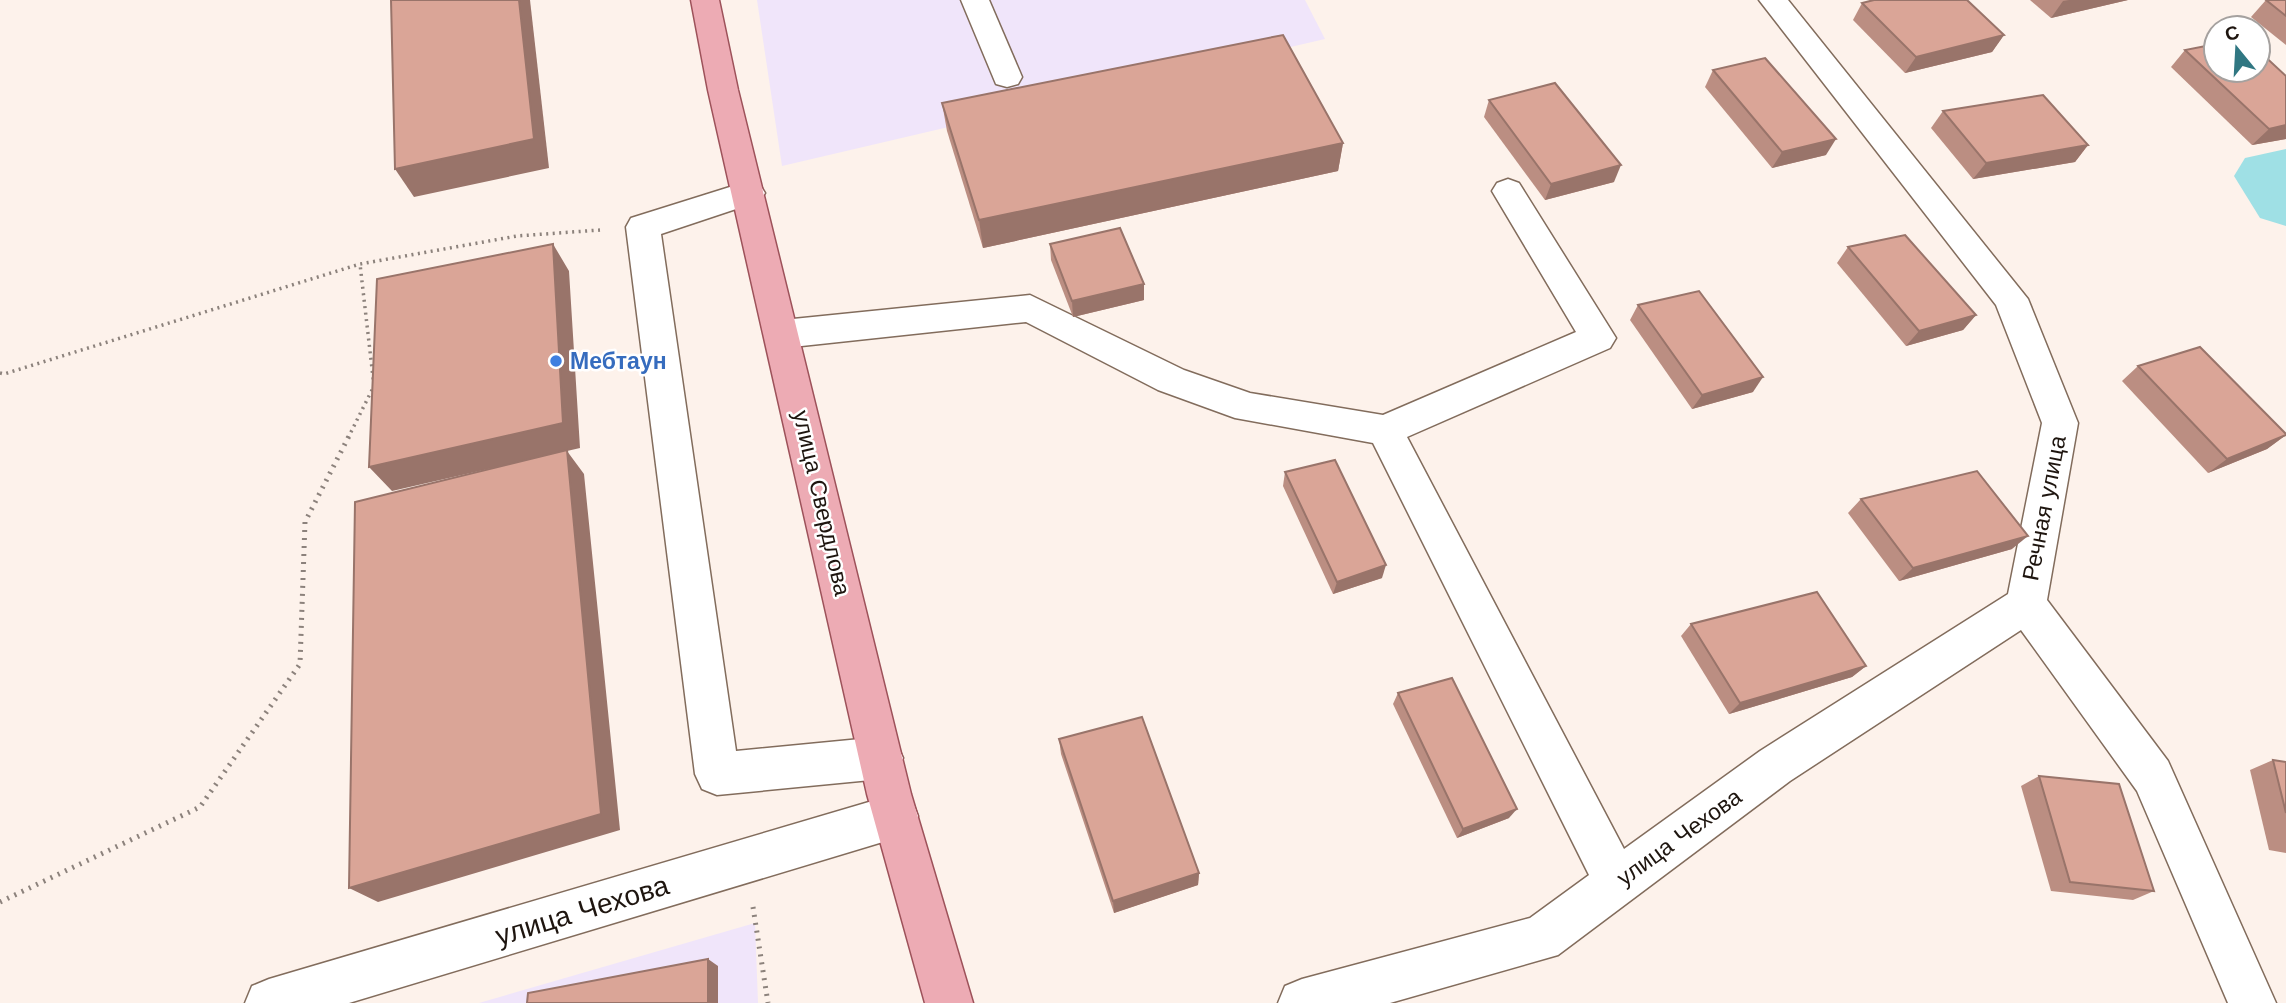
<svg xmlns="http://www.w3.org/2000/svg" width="2286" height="1003" font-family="'Work Sans',sans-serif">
	<rect width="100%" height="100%" fill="#fdf2eb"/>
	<!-- industrial -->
	<g fill="#f0e5fa">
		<polygon points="757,0 1305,0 1325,39 782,166"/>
		<polygon points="755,923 758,1003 479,1003"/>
	</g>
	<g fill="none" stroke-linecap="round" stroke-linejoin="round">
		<!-- river -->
		<polygon fill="#9fe0e5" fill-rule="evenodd" points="2286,149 2286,226 2260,218 2234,176 2245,158"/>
		<defs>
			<g id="minor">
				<polygon points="961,0 989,0 1022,77 1018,84 1007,87 996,84"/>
				<polygon points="1759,0 1788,0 2028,299 2078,423 2047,600 2168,761 2276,1003 2228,1003 2137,791 2021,630 1790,781 1558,955 1390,1003 1278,1003 1285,986 1302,979 1530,918 1589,875 1373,443 1235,418 1158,390 1026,322 783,348 771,344 765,334 771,324 783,320 1030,295 1184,370 1250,393 1383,415 1576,332 1492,191 1497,183 1508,179 1519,183 1616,338 1610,348 1407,437 1624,849 1760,751 2008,594 2042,423 1996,305"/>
				<polygon points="749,181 760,185 765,193 760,201 661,234 736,751 881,737 896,743 903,758 896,773 881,779 717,795 702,789 695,774 626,227 631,218"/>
				<polygon points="896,794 912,801 918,816 912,831 896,838 349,1003 245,1003 252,986 269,979"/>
			</g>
			<polygon id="major" points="691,0 719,0 738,90 911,794 973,1003 925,1003 867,794 708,90"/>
		</defs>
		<!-- minor casing -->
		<use href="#minor" stroke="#826c5c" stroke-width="3"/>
		<!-- major casing -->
		<use href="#major" stroke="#9d525a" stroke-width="3"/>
		<!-- path-far1 -->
		<g stroke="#8c827c" stroke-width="3.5" stroke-dasharray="2 4.5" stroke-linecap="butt">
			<polyline points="0,373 4,374 360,264 517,236 600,230"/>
			<polyline points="348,438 374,386 360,264"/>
		</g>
		<!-- path -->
		<g stroke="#8c827c" stroke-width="5" stroke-dasharray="2 6" stroke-linecap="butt">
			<polyline points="0,902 200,807 300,664 305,522 349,436"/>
			<polyline points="753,907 768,1003"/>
		</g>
		<!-- minor -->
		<use href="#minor" fill="#fff" fill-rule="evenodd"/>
		<!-- major -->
		<use href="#major" fill="#edabb4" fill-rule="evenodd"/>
	</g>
	<!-- wall -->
	<g fill="#bb8e82">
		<polygon points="2030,0 2128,0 2051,18"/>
		<polygon points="2266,0 2286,0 2286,45 2251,17"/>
		<polygon points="1862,3 2004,35 1992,52 1905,73 1853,20"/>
		<polygon points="2185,50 2286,139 2252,145 2171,67"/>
		<polygon points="1713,70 1826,155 1772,168 1705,87"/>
		<polygon points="1489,100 1614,182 1545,200 1484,117"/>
		<polygon points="942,103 1343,143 1338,171 983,248 947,131"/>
		<polygon points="1943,111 2088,145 2075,162 1973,179 1931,128"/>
		<polygon points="1050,244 1144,300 1073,317 1051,260"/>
		<polygon points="1848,247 1976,315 1963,330 1906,346 1837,263"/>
		<polygon points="1638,305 1753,392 1692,409 1630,320"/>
		<polygon points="2138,366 2286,435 2267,449 2208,473 2122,381"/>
		<polygon points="1285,472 1382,578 1333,594 1283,486"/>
		<polygon points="1861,499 2012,549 1899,581 1848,513"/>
		<polygon points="1691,624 1866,666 1852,677 1729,714 1681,636"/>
		<polygon points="1398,693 1509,818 1457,838 1393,704"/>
		<polygon points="1059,739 1199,873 1198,885 1114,913 1061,754"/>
		<polygon points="2273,760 2286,762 2286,853 2269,850 2250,770"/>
		<polygon points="2039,776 2154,891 2133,900 2051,891 2021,786"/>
	</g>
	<!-- shaded-wall -->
	<g fill="#99746a">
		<polygon points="519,0 530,0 549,168 414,197 395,169"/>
		<polygon points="2069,0 2128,0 2051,18 2063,1"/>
		<polygon points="2004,35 1992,52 1905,73 1916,57"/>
		<polygon points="2286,125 2286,139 2252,145 2269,129"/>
		<polygon points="1836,139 1826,155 1772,168 1782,152"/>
		<polygon points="1343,143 1338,171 983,248 979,220"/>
		<polygon points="2088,145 2075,162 1973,179 1986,163"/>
		<polygon points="1621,165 1614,182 1545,200 1551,184"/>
		<polygon points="553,244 569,271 580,448 567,451 584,474 620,830 378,902 349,888 567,451 392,491 369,467"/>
		<polygon points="1144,284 1144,300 1073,317 1072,301"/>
		<polygon points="1976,315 1963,330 1906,346 1919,331"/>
		<polygon points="1763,377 1753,392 1692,409 1702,395"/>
		<polygon points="2286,435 2267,449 2208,473 2227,459"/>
		<polygon points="2028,536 2012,549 1899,581 1913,568"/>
		<polygon points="1386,565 1382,578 1333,594 1337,582"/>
		<polygon points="1866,666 1852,677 1729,714 1740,703"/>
		<polygon points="1517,809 1509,818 1457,838 1463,829"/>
		<polygon points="1199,873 1198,885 1114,913 1113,901"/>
		<polygon points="708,959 718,966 718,1003 708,1003"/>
	</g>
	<!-- building -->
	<g fill="#daa597" stroke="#99746a" stroke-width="2">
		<polygon points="391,0 519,0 534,139 395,169"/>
		<polygon points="1874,0 1967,0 2004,35 1916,57 1862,3"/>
		<polygon points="2266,0 2286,0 2286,16"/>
		<polygon points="1283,35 1343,143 979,220 942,103"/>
		<polygon points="2216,44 2216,70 2258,70 2258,50 2286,76 2286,125 2269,129 2185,50"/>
		<polygon points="1765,58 1836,139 1782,152 1713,70"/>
		<polygon points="1555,83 1621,165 1551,184 1489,100"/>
		<polygon points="2043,95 2088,145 1986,163 1943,111"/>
		<polygon points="1120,228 1144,284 1072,301 1050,244"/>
		<polygon points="1905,235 1976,315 1919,331 1848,247"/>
		<polygon points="553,244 563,423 369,467 377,279"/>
		<polygon points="1699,291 1763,377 1702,395 1638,305"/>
		<polygon points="2200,347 2286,434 2286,435 2227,459 2138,366"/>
		<polygon points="567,450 601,814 349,888 355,502"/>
		<polygon points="1335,460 1386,565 1337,582 1285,472"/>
		<polygon points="1977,471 2028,536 1913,568 1861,499"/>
		<polygon points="1817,592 1866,666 1740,703 1691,624"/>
		<polygon points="1452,678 1517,809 1463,829 1398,693"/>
		<polygon points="1142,717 1199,873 1113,901 1059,739"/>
		<polygon points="2273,760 2286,762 2286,813"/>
		<polygon points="2039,776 2119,784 2154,891 2070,882"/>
		<polygon points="708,959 708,1003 527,1003 528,993"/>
	</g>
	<!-- markers -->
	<circle fill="#3f7fe0" stroke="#fff" stroke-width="2.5" cx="556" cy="361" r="7"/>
	<g text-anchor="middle" stroke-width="5" stroke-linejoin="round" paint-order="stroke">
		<!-- shop labels -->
		<g font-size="23" font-weight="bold" fill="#366cbe" stroke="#fff" text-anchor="start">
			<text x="570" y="369">Мебтаун</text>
		</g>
		<!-- street labels -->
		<g font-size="23" fill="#1e150f" stroke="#fff">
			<text transform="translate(822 503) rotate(77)" y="8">улица Свердлова</text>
			<text transform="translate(2044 508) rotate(-79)" y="8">Речная улица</text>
			<text transform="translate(1679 837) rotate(-36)" y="8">улица Чехова</text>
		</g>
		<!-- near-street labels -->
		<g font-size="28" fill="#1e150f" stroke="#fff">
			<text transform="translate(582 910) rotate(-17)" y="10">улица Чехова</text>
		</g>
	</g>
	<!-- north arrow -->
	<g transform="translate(2237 49) rotate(342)"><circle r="33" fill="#ffffff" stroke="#a5a19f" stroke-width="2"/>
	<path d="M0-5L12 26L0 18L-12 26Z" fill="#307782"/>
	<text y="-10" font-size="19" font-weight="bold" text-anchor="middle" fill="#1e150f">С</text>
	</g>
</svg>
